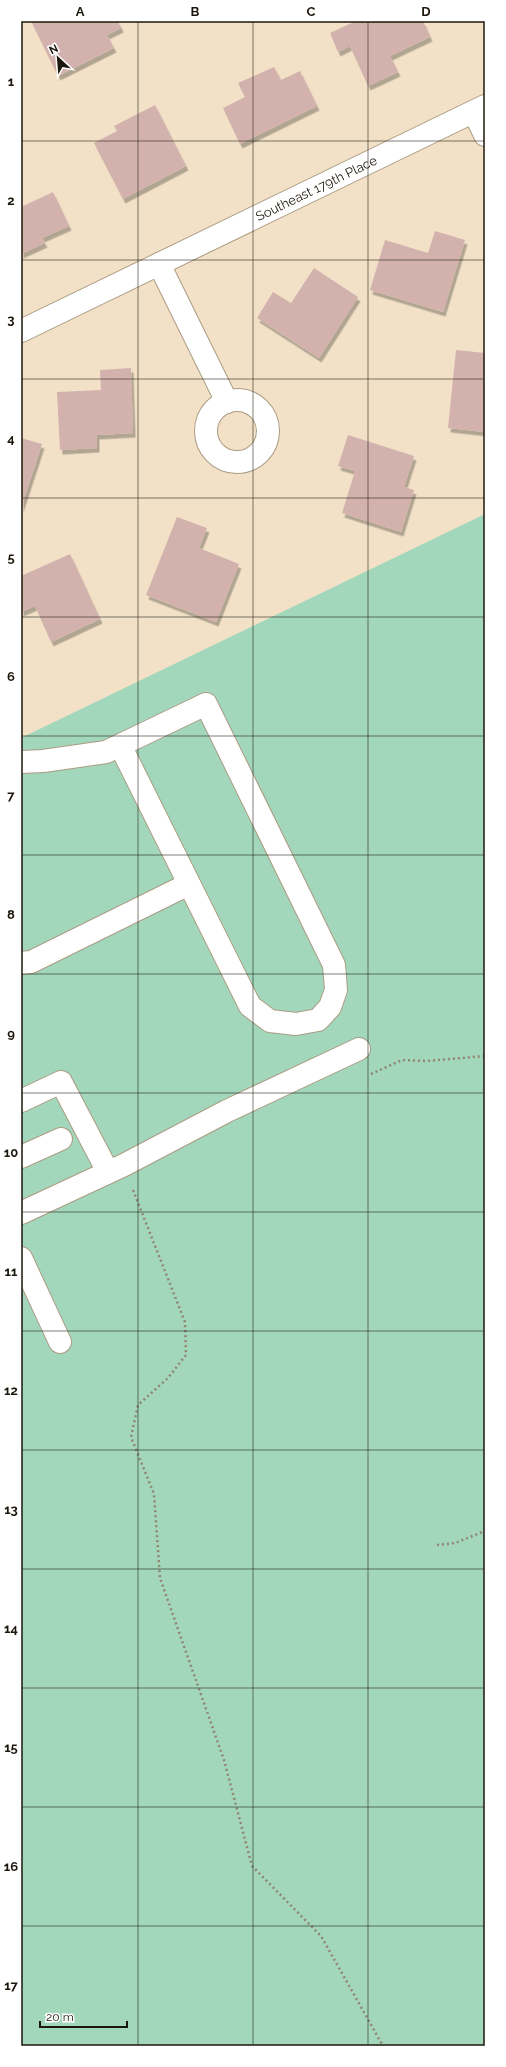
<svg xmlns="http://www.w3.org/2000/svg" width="506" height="2067" font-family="Raleway,sans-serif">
	<defs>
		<filter id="shadow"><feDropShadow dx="2.5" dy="4.5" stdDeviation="0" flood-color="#0004"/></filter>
	</defs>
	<rect width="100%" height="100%" fill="#f2e1c7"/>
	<!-- green -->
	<polygon fill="#a3d7bc" points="485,514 485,2046 21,2046 21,738"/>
	<!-- building -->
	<g fill="#d3b2ae" filter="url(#shadow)">
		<polygon points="31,21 118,21 121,28 107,35 114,48 58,76"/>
		<polygon points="356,21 423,21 430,37 390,56 398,72 368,86 350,46 338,52 330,33"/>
		<polygon points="274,67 281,80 300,71 317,106 240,144 223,108 245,97 238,83"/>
		<polygon points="155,105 186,166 123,199 94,143 117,131 114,126"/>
		<polygon points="53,192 69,226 42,238 45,243 21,254 21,207"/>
		<polygon points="435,231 465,240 443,312 370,290 385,240 428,253"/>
		<polygon points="314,268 358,297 319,358 257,318 273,292 291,303"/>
		<polygon points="456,350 485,353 485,432 448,428"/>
		<polygon points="131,368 133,433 97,435 97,448 60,450 57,392 101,390 100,370"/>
		<polygon points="348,435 414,456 404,487 414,490 401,532 342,513 355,471 338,466"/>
		<polygon points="21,438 42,444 21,508"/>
		<polygon points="177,517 207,528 199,548 239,564 216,622 146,595"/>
		<polygon points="70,554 100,619 51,642 35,606 21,612 21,576"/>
	</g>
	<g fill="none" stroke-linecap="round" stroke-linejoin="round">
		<defs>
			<g id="minor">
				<polyline points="474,112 485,135"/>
				<polyline points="159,264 227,402"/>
				<path id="s1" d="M21,331L485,106"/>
				<circle cx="237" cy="431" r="31"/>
				<polyline points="21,762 43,761 106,752 206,704 334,965 336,990 330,1007 318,1020 296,1024 270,1021 250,1006 120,745"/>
				<polyline points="21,963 31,962 189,884"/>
				<polyline points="21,1101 61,1082 108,1172"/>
				<polyline points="21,1157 61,1139"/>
				<polyline points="21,1213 124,1165 227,1111 359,1049"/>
				<polyline points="21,1258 60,1342"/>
			</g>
		</defs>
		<!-- minor casing -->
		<use href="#minor" stroke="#ab9c83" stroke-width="24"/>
		<!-- path -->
		<g stroke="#918572" stroke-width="2.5" stroke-dasharray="2 3" stroke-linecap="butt">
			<polyline points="371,1074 402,1060 426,1061 485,1056"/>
			<polyline points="133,1190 185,1322 186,1355 168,1378 138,1405 131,1437 154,1494 160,1578 224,1760 252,1866 321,1936 383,2046"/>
			<polyline points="437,1545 455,1543 485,1531"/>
		</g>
		<!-- minor -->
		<use href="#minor" stroke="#fff" stroke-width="22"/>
	</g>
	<!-- grid -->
	<path fill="none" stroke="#1c170d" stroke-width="1" stroke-opacity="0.55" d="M138,21V2046M253,21V2046M368,21V2046M21,141H485M21,260H485M21,379H485M21,498H485M21,617H485M21,736H485M21,855H485M21,974H485M21,1093H485M21,1212H485M21,1331H485M21,1450H485M21,1569H485M21,1688H485M21,1807H485M21,1926H485"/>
	<g text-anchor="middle" stroke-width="3.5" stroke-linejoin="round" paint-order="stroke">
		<!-- street labels -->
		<g font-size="13" fill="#1c170d" stroke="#fff">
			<text dy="5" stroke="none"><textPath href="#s1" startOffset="328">Southeast 179th Place</textPath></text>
		</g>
	</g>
	<!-- border -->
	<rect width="506" height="2067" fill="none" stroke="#ffffff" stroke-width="44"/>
	<!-- north arrow -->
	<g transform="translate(58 58) rotate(334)" stroke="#ffffff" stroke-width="3" paint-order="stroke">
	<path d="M0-3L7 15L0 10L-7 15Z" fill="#1c170d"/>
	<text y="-6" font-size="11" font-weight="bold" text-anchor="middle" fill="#1c170d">N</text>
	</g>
	<!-- scale -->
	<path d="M40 2021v6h87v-6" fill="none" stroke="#1c170d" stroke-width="2"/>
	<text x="46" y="2021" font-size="12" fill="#1c170d" stroke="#ffffff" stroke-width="3" paint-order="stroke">20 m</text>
	<rect x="22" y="22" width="462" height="2023" fill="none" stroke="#1c170d" stroke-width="1.5"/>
	<g font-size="13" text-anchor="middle" font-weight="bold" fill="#1c170d">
		<text x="80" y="16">A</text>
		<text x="195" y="16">B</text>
		<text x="311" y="16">C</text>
		<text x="426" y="16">D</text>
		<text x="11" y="86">1</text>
		<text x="11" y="205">2</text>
		<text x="11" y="324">3</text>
		<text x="11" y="443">4</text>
		<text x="11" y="562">5</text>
		<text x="11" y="681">6</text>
		<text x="11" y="800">7</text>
		<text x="11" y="919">8</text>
		<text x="11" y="1038">9</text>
		<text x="11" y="1157">10</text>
		<text x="11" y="1276">11</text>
		<text x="11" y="1395">12</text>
		<text x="11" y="1514">13</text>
		<text x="11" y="1633">14</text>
		<text x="11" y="1752">15</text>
		<text x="11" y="1871">16</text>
		<text x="11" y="1990">17</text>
	</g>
</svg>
